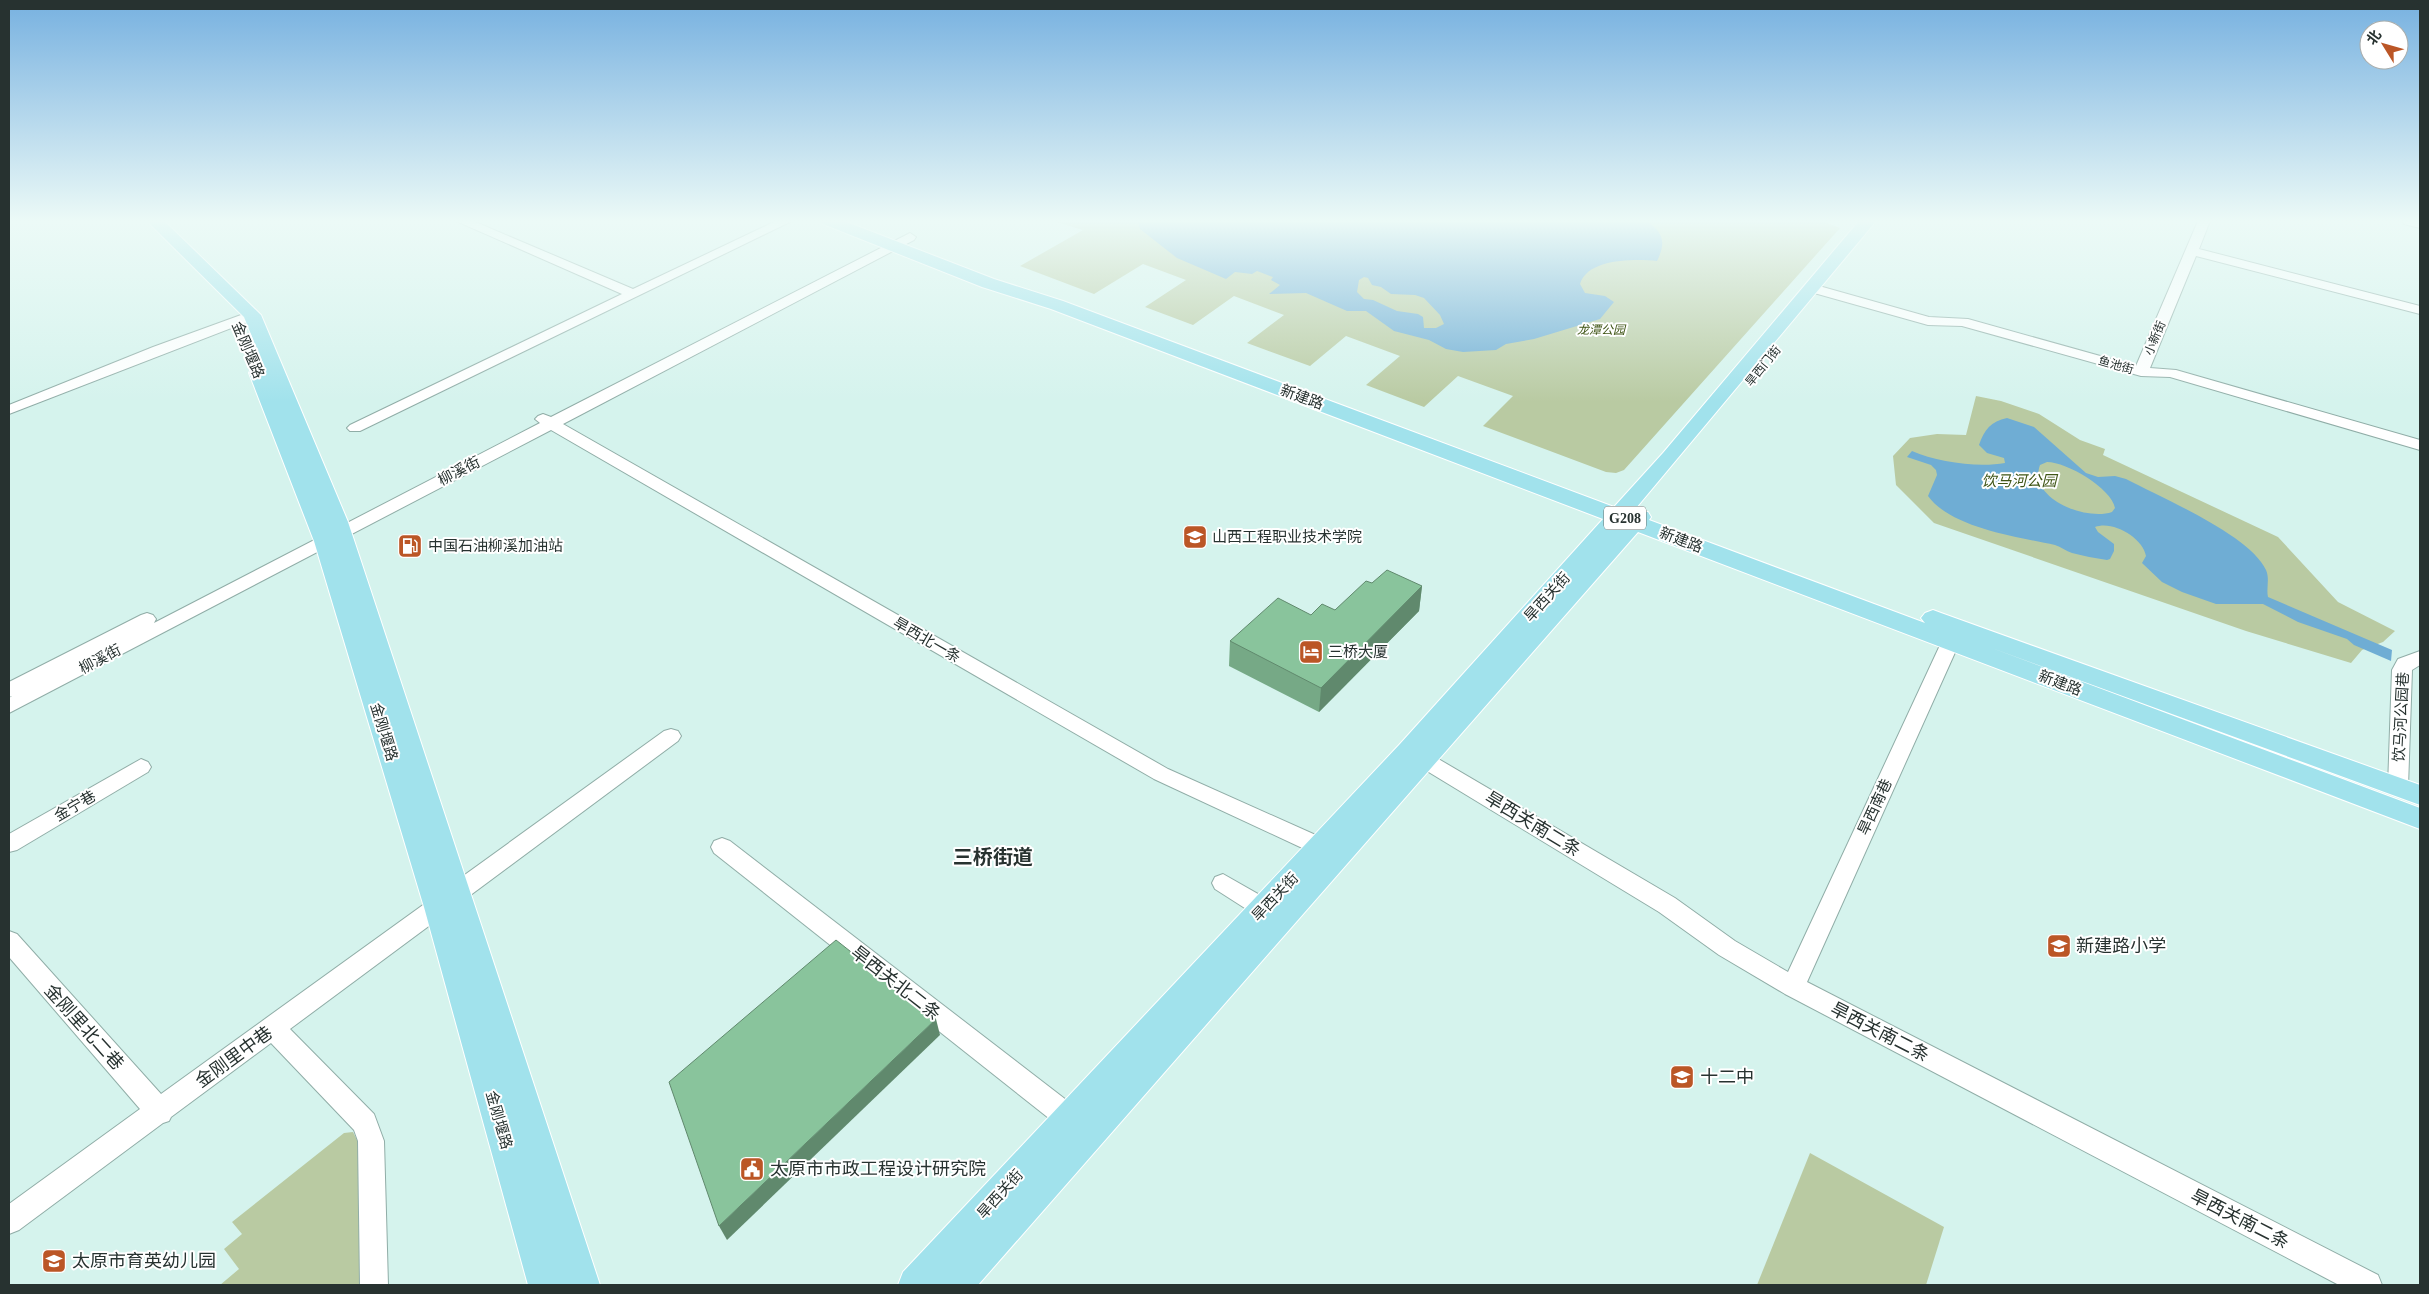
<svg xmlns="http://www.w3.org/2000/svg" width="2429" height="1294" font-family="'Times New Roman','Noto Sans SC',serif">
	<rect width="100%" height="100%" fill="#d5f3ed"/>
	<!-- green -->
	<g fill="#b9caa2">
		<polygon points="1053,221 1822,221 1840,228 1624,470 1616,473 1606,472 1483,426 1513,396 1458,376 1424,407 1366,385 1400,356 1346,336 1310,366 1247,343 1284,315 1234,296 1193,325 1145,307 1186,280 1143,264 1094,294 1020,266 1083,230"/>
		<polygon points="1976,396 2001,401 2039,414 2080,440 2105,449 2103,455 2278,537 2338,602 2395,631 2383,642 2362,650 2351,663 2246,631 1934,523 1896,485 1893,456 1910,438 1937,434 1966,435"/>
		<polygon points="353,1132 358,1142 360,1160 362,1285 220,1285 239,1269 224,1249 242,1234 232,1222 344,1133"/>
		<polygon points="1810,1153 1944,1227 1926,1285 1757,1285"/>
	</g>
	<!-- water -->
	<g fill="#6fadd4" fill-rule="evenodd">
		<path d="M1138,221H1646C1664,232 1666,243 1657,261C1636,259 1588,258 1580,284L1585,293L1605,296L1614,302L1600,319L1534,339L1506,344L1496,350L1463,352L1446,349L1429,340L1394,331L1366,311H1347L1306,293L1269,294L1280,285L1271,280L1273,277L1257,271L1252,274L1235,272L1226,279L1177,258L1140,229ZM1364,277L1368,278L1372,285L1381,287L1391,294L1415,295L1424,298L1440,315L1444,324L1436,328H1424L1423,317L1418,314L1397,311L1373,300L1364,299L1357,292L1359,280Z"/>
		<path d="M2007,418L2034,427L2086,473L2098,477L2115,476L2126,479C2162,498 2250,535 2266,570C2270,579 2266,588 2268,597L2392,650L2391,661L2354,645L2347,639L2298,622L2263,604H2216L2182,592L2162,582L2142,563L2146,556C2143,538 2113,520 2095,527L2098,532L2114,544V551L2110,559L2107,560C2095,558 2083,556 2072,553C2066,551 2061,547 2055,545C2018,537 1951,528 1928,496L1937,475L1936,470L1931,465L1907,457L1912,451C1937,462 1978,468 2005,463L2004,458L1987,453L1979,445C1984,430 1991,421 2007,418ZM2047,462C2067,462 2111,488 2115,508L2112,512C2086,521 2028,499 2040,465Z"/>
	</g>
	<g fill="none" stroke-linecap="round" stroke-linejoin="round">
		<defs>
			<g id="minor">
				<polygon points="456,221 473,221 633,289 776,221 792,221 360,431 350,431 347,428 350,425 622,294"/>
				<polygon points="2198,221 2210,221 2199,249 2420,306 2420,314 2196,256 2150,368 2176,370 2420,440 2420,450 2170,377 2141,376 1962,326 1928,325 1807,291 1805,288 1812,284 1929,317 1968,319 2136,366"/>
				<polygon points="2402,221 2420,221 2420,228 2404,224"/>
				<polygon points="910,233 916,237 914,240 563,424 1168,769 1329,841 1332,847 1329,853 1321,856 1313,853 1154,779 551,430 9,713 9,698 12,696 9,697 9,682 141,615 147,613 153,615 156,619 154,623 540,423 535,419 538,416 543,414 551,417"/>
				<polygon points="252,311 259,315 257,318 9,414 9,405 153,347"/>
				<polygon points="1957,622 1964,624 1966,628 1807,982 2378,1275 2382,1285 2339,1285 1785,994 1719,955 1659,912 1404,757 1401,752 1404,747 1411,744 1418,747 1675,898 1735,941 1788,972 1948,628 1950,624"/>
				<polygon points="2420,651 2420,665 2412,670 2408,787 2405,793 2398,795 2391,793 2388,787 2392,670 2398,659"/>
				<polygon points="671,729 678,731 681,736 678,741 290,1029 374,1114 384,1141 388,1285 360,1285 358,1141 354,1130 271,1043 171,1117 169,1121 163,1123 19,1230 9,1234 9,1204 140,1109 9,957 9,931 17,934 161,1094 664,731"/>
				<polygon points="141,759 148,762 151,767 148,772 17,850 9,852 9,834"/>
				<polygon points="722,838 730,841 1078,1109 1082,1118 1078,1127 1069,1130 1060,1127 714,853 711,847 714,841"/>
				<polygon points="1223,874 1281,907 1284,914 1281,921 1273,923 1265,921 1215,889 1212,883 1215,877"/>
			</g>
			<g id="major">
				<polygon points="147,221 164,221 261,315 348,522 600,1285 564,1285 563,1280 564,1285 528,1285 424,907 314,541 249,373 251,369 258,367 266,371 244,317"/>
				<polygon points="821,221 844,221 994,279 1063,301 1614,507 1663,453 1859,221 1876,221 1631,514 1640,511 1648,512 1651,517 1649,520 1925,623 1921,618 1925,613 1933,610 1941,613 2420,785 2420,805 1989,647 2420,808 2420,829 1638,532 978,1285 898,1285 903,1272 1400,744 1603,519 1051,309 982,287 823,224"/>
			</g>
		</defs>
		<!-- minor casing -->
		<use href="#minor" stroke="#90ada7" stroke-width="2"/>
		<!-- major casing -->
		<use href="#major" stroke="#fff" stroke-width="2"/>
		<!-- minor -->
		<use href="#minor" fill="#fff" fill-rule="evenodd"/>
		<!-- major -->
		<use href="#major" fill="#a1e2ec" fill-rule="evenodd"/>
	</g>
	<!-- wall -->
	<polygon fill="#76a986" points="1372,583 1422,586 1419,611 1319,712 1229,666 1230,641 1311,615 1335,610"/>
	<!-- shaded-wall -->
	<g fill="#60896d">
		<polygon points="1422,586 1419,611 1319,712 1321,688"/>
		<polygon points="936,1019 940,1035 727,1240 719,1226"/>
	</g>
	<!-- building -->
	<g fill="#89c49c" stroke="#60896d">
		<polygon points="1387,570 1422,586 1321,688 1230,641 1278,598 1311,615 1322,604 1335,610 1366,581 1372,583"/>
		<polygon points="836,940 936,1019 719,1226 669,1082"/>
	</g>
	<!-- sky -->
	<linearGradient id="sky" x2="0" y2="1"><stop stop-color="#77b1e0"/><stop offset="0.55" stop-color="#ecfaf7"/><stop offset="1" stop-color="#ecfaf7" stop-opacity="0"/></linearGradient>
	<rect width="2429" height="402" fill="url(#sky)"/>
	<!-- icons -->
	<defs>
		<symbol id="school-square" viewBox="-11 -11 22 22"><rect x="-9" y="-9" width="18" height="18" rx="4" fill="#bb5626" stroke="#fff"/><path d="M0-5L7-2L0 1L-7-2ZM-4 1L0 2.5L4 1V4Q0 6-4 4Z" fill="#fff"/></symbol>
		<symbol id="fuel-square" viewBox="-11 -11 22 22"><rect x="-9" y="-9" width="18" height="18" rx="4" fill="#bb5626" stroke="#fff"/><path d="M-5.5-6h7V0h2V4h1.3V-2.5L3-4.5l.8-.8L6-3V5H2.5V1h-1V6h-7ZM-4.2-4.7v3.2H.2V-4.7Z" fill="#fff"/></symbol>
		<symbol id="hotel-square" viewBox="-11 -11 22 22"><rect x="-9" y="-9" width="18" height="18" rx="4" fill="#bb5626" stroke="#fff"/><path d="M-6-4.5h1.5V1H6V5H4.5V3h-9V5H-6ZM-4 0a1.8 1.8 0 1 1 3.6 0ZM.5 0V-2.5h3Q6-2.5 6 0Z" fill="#fff"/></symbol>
		<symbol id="civic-square" viewBox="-11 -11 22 22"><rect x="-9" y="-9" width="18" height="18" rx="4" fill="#bb5626" stroke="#fff"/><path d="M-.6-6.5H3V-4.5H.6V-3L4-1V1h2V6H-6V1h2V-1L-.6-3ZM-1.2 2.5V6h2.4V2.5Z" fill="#fff"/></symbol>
	</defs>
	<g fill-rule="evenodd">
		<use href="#school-square" x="1181" y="523" width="28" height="28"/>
		<use href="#fuel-square" x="396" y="532" width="28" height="28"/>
		<use href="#hotel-square" x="1297" y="638" width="28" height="28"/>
		<use href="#school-square" x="2045" y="932" width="28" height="28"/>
		<use href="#school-square" x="1668" y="1063" width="28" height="28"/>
		<use href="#civic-square" x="738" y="1155" width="28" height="28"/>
		<use href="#school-square" x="40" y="1247" width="28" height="28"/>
	</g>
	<g text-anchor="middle" stroke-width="4" stroke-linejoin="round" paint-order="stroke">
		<!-- far-park labels -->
		<g font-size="12" font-style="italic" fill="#405617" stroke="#fff">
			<text x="1601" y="334">龙潭公园</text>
		</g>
		<!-- far-street labels -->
		<g font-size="12" fill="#273230" stroke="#fff">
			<text transform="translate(2155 338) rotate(-67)" y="4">小新街</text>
			<text transform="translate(2116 365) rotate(16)" y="4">鱼池街</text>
			<text transform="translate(1763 366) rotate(-51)" y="4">旱西门街</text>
		</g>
		<!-- shield labels -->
		<rect fill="#fff" stroke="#68706e" stroke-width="1" x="1604" y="506.5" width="42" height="23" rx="4"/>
		<g font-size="14" font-weight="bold" fill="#273230">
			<text x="1625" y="523">G208</text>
		</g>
		<!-- street labels -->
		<g font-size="15" fill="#273230" stroke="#fff">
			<text transform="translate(248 350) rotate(67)" y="5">金刚堰路</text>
			<text transform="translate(1302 397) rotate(20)" y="5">新建路</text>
			<text transform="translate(459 471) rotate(-27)" y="5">柳溪街</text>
			<text transform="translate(1681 540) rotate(21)" y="5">新建路</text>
			<text transform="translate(1547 597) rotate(-48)" y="5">旱西关街</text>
			<text transform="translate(927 640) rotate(30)" y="5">旱西北一条</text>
			<text transform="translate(100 659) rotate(-28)" y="5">柳溪街</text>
			<text transform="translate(2060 683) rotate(21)" y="5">新建路</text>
			<text transform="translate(2401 717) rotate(-87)" y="5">饮马河公园巷</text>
			<text transform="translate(384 732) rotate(73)" y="5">金刚堰路</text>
			<text transform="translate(75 806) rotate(-30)" y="5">金宁巷</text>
			<text transform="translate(1875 807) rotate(-65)" y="5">旱西南巷</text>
			<text transform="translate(1275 897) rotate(-47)" y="5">旱西关街</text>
			<text transform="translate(499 1120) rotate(74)" y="5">金刚堰路</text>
			<text transform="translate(1000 1194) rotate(-48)" y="5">旱西关街</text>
		</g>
		<!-- park labels -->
		<g font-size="15" font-style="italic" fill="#405617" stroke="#fff">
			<text x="2019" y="486">饮马河公园</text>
		</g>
		<!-- poi labels -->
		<g font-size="15" fill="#273230" stroke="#fff" text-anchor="start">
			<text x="1212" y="542">山西工程职业技术学院</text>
			<text x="428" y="551">中国石油柳溪加油站</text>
			<text x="1328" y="657">三桥大厦</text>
		</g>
		<!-- near-street labels -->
		<g font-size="18" fill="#273230" stroke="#fff">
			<text transform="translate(1533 824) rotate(31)" y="6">旱西关南二条</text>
			<text transform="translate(896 983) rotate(38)" y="6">旱西关北二条</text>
			<text transform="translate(84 1027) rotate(48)" y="6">金刚里北二巷</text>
			<text transform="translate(1880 1032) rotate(27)" y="6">旱西关南二条</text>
			<text transform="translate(234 1057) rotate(-36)" y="6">金刚里中巷</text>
			<text transform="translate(2240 1219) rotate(27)" y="6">旱西关南二条</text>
		</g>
		<!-- near-poi labels -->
		<g font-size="18" fill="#273230" stroke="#fff" text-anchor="start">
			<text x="2076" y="952">新建路小学</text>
			<text x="1700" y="1083">十二中</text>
			<text x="770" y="1175">太原市市政工程设计研究院</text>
			<text x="72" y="1267">太原市育英幼儿园</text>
		</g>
		<!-- district labels -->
		<g font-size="20" font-weight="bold" fill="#273230" stroke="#fff">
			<text x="993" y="864">三桥街道</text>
		</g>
	</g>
	<!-- border -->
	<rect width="2429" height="1294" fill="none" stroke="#273230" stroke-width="20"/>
	<!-- north arrow -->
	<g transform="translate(2384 45) rotate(307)"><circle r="24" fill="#ffffff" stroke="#a9adac"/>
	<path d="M0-4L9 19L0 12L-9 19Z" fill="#bb5626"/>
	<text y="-8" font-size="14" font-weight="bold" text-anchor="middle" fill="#273230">北</text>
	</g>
</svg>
